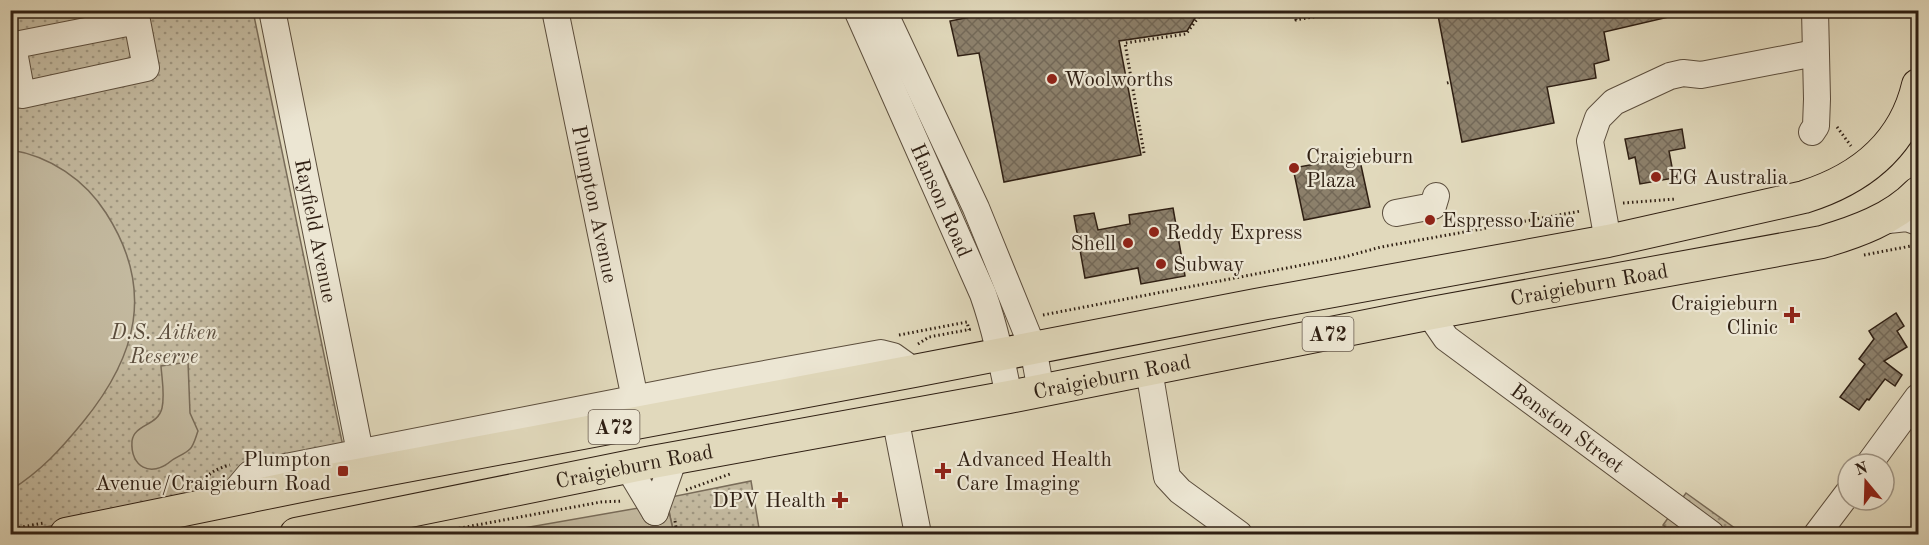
<svg xmlns="http://www.w3.org/2000/svg" width="1929" height="545" font-family="'Old Standard TT',serif">
	<defs>
		<pattern id="green-dots" width="8" height="8" patternUnits="userSpaceOnUse" patternTransform="scale(1.5)"><rect width="8" height="8" fill="#c3b99f"/><path d="M2 2h.1M6 6h.1" fill="none" stroke="#9f9680" stroke-width="1.8" stroke-linecap="round"/></pattern>
		<pattern id="building-cross-hatch" width="8" height="8" patternUnits="userSpaceOnUse" patternTransform="scale(1.5)"><rect width="8" height="8" fill="#8c806b"/><path d="M0 0l8 8M0 8l8-8" fill="none" stroke="#736857"/></pattern>
	</defs>
	<rect width="100%" height="100%" fill="#e1d9bc"/>
	<filter id="stains"><feTurbulence type="fractalNoise" baseFrequency=".00333" numOctaves="4"/><feColorMatrix values="0 0 0 0 .2 0 0 0 0 .09 0 0 0 0 .02 0 0 0 .5 -.17"/></filter>
	<radialGradient id="worn" r=".72"><stop offset=".6" stop-color="#630" stop-opacity="0"/><stop offset="1" stop-color="#630" stop-opacity=".3"/></radialGradient>
	<!-- green -->
	<g fill="url(#green-dots)" stroke="#796c59" stroke-width="1.5">
		<polygon points="11,11 253,11 347,466 11,534"/>
		<polygon points="751,481 760,534 674,534 666,498"/>
		<polygon points="1686,493 1743,534 1675,534 1663,525"/>
	</g>
	<!-- pitch -->
	<g fill="#c3b99f" stroke="#796c59" stroke-width="1.5">
		<path d="M11,150C50,156 85,180 106,213C155,289 137,356 83,422C60,450 42,470 11,490Z"/>
		<path d="M188,362L190,413L198,431C196,436 194,445 190,449C185,454 176,457 171,461C151,478 130,467 132,441C134,424 158,426 162,408C165,395 162,380 161,366Z"/>
		<polygon points="667,503 674,534 490,534"/>
	</g>
	<!-- building -->
	<g fill="url(#building-cross-hatch)" stroke="#2f1f13" stroke-width="1.5">
		<polygon points="1006,10 1200,10 1187,31 1119,41 1141,155 1004,182 979,53 958,56 950,21"/>
		<polygon points="1437,10 1672,10 1673,16 1604,32 1609,60 1594,64 1596,78 1547,87 1554,123 1462,142"/>
		<polygon points="1682,129 1685,148 1669,151 1674,178 1640,184 1635,157 1629,159 1625,139"/>
		<polygon points="1359,156 1370,207 1304,220 1293,168"/>
		<polygon points="1173,208 1185,276 1141,284 1138,268 1085,278 1074,216 1094,213 1098,230 1130,224 1129,215"/>
		<polygon points="1896,313 1904,326 1897,331 1907,347 1884,361 1902,375 1895,386 1885,379 1869,400 1867,399 1859,410 1840,397 1865,364 1859,359 1874,339 1869,331"/>
	</g>
	<g fill="none" stroke-linecap="round" stroke-linejoin="round">
		<defs>
			<g id="minor">
				<path id="s1" d="M272,10L360,452"/>
				<path id="s2" d="M555,10L635,399"/>
				<path id="s3" d="M857,10L983,294C995,328 1002,362 1009,397"/>
				<polyline points="883,10 976,208 1033,348 1041,391"/>
				<polyline points="10,46 137,21 146,68 22,95 13,46"/>
				<polyline points="1812,132 1816,126 1817,99 1815,10"/>
				<polyline points="1396,213 1433,206 1436,196"/>
				<polyline points="1879,221 1907,218 1918,222"/>
				<polyline points="1608,241 1590,141 1598,118 1614,102 1670,76 1683,73 1701,75 1815,53"/>
				<path id="s4" d="M1432,313L1435,322L1446,338L1711,534"/>
				<polyline points="1149,370 1167,477 1180,491 1239,534"/>
				<polyline points="895,417 918,534"/>
				<polyline points="1869,464 1918,397"/>
				<polyline points="628,467 655,512"/>
				<polyline points="228,500 250,474 715,383 881,353 893,356 914,371"/>
				<polyline points="655,512 674,458"/>
				<polyline points="1817,534 1848,493"/>
			</g>
			<g id="major">
				<path d="M66,534L315,483L914,371L1256,305L1608,241L1804,197C1861,179 1904,145 1918,85"/>
				<path id="s5" d="M296,534L647,463L1009,397L1432,313L1822,242C1856,232 1893,219 1918,193"/>
			</g>
		</defs>
		<!-- minor casing -->
		<use href="#minor" stroke="#5c4e3d" stroke-width="28"/>
		<!-- major casing -->
		<use href="#major" stroke="#2f1f13" stroke-width="34"/>
		<!-- path -->
		<g stroke="#2f1f13" stroke-width="3" stroke-dasharray="1.5 3" stroke-linecap="butt">
			<polyline points="1295,10 1296,20 1352,10"/>
			<polyline points="1447,83 1451,82"/>
			<polyline points="1837,127 1851,146"/>
			<polyline points="1144,153 1125,43 1186,34 1201,14 1225,10"/>
			<polyline points="1623,203 1676,199"/>
			<polyline points="1864,255 1911,246 1918,248"/>
			<polyline points="1043,315 1344,257 1381,247 1581,211"/>
			<polyline points="899,335 967,322 969,330"/>
			<polyline points="918,344 929,337 972,329"/>
			<path d="M203,481C211,471 219,468 230,465"/>
			<polyline points="686,490 730,474"/>
			<polyline points="675,521 677,534"/>
			<polyline points="10,529 44,523"/>
			<polyline points="428,534 601,502 623,501"/>
		</g>
		<!-- minor -->
		<use href="#minor" stroke="#ece6d3" stroke-width="26"/>
		<!-- major -->
		<use href="#major" stroke="#e1d9bc" stroke-width="32"/>
	</g>
	<!-- markers -->
	<g fill="#8f2418" stroke="#ece6d3" stroke-width="2">
		<circle cx="1052" cy="79" r="6"/>
		<circle cx="1294" cy="168" r="6"/>
		<circle cx="1656" cy="177" r="6"/>
		<circle cx="1430" cy="220" r="6"/>
		<circle cx="1154" cy="232" r="6"/>
		<circle cx="1128" cy="243" r="6"/>
		<circle cx="1161" cy="264" r="6"/>
		<path d="M1789 306h6v6h6v6h-6v6h-6v-6h-6v-6h6z"/>
		<rect x="337" y="465" width="12" height="12" rx="3"/>
		<path d="M940 462h6v6h6v6h-6v6h-6v-6h-6v-6h6z"/>
		<path d="M837 491h6v6h6v6h-6v6h-6v-6h-6v-6h6z"/>
	</g>
	<g text-anchor="middle" stroke-width="4.5" stroke-linejoin="round" paint-order="stroke">
		<!-- shield labels -->
		<g fill="#ece6d3" stroke="#685b4d" stroke-width="1.5">
			<rect x="1302.5" y="317" width="51" height="34" rx="4.5"/>
			<rect x="588.5" y="410" width="51" height="34" rx="4.5"/>
		</g>
		<g font-size="20" font-weight="bold" fill="#2f1f13">
			<text x="1328" y="341">A72</text>
			<text x="614" y="434">A72</text>
		</g>
		<!-- poi labels -->
		<g font-size="21" fill="#2f1f13" stroke="#ece6d3" text-anchor="start">
			<text x="1064" y="86">Woolworths</text>
			<text x="1306" y="163">Craigieburn<tspan x="1306" dy="24">Plaza</tspan></text>
			<text x="1668" y="184">EG Australia</text>
			<text x="1442" y="227">Espresso Lane</text>
			<text x="1166" y="239">Reddy Express</text>
			<text x="1116" y="250" text-anchor="end">Shell</text>
			<text x="1173" y="271">Subway</text>
			<text x="1778" y="310" text-anchor="end">Craigieburn<tspan x="1778" dy="24">Clinic</tspan></text>
			<text x="331" y="466" text-anchor="end">Plumpton<tspan x="331" dy="24">Avenue/Craigieburn Road</tspan></text>
			<text x="956" y="466">Advanced Health<tspan x="956" dy="24">Care Imaging</tspan></text>
			<text x="826" y="507" text-anchor="end">DPV Health</text>
		</g>
		<!-- street labels -->
		<g font-size="21" fill="#2f1f13" stroke="#ece6d3">
			<text dy="7" stroke="none"><textPath href="#s3" startOffset="208">Hanson Road</textPath></text>
			<text dy="7" stroke="none"><textPath href="#s2" startOffset="198">Plumpton Avenue</textPath></text>
			<text dy="7" stroke="none"><textPath href="#s1" startOffset="225">Rayfield Avenue</textPath></text>
			<text dy="7" stroke="none"><textPath href="#s5" startOffset="1317">Craigieburn Road</textPath></text>
			<text dy="7" stroke="none"><textPath href="#s5" startOffset="831">Craigieburn Road</textPath></text>
			<text dy="7" stroke="none"><textPath href="#s4" startOffset="180">Benston Street</textPath></text>
			<text dy="7" stroke="none"><textPath href="#s5" startOffset="345">Craigieburn Road</textPath></text>
		</g>
		<!-- park labels -->
		<g font-size="21" font-style="italic" fill="#5b4d3d" stroke="#ece6d3">
			<text x="164" y="339">D.S. Aitken<tspan x="164" dy="24">Reserve</tspan></text>
		</g>
	</g>
	<!-- margin -->
	<rect width="1929" height="545" fill="none" stroke="#e1d9bc" stroke-width="36"/>
	<rect x="12" y="12" width="1905" height="521" fill="none" stroke="#2f1f13" stroke-width="3"/>
	<rect x="18" y="18" width="1893" height="509" fill="none" stroke="#2f1f13" stroke-width="1.5"/>
	<!-- north arrow -->
	<g transform="translate(1866 482) rotate(341)"><circle r="28" fill="#ece6d3" stroke="#a09686" stroke-width="1.5"/>
	<path d="M0-4.5L10 22L0 15L-10 22Z" fill="#8f2418"/>
	<text y="-9" font-size="16" font-weight="bold" text-anchor="middle" fill="#2f1f13">N</text>
	</g>
	<rect width="100%" height="100%" filter="url(#stains)"/>
	<rect width="100%" height="100%" fill="url(#worn)"/>
</svg>
